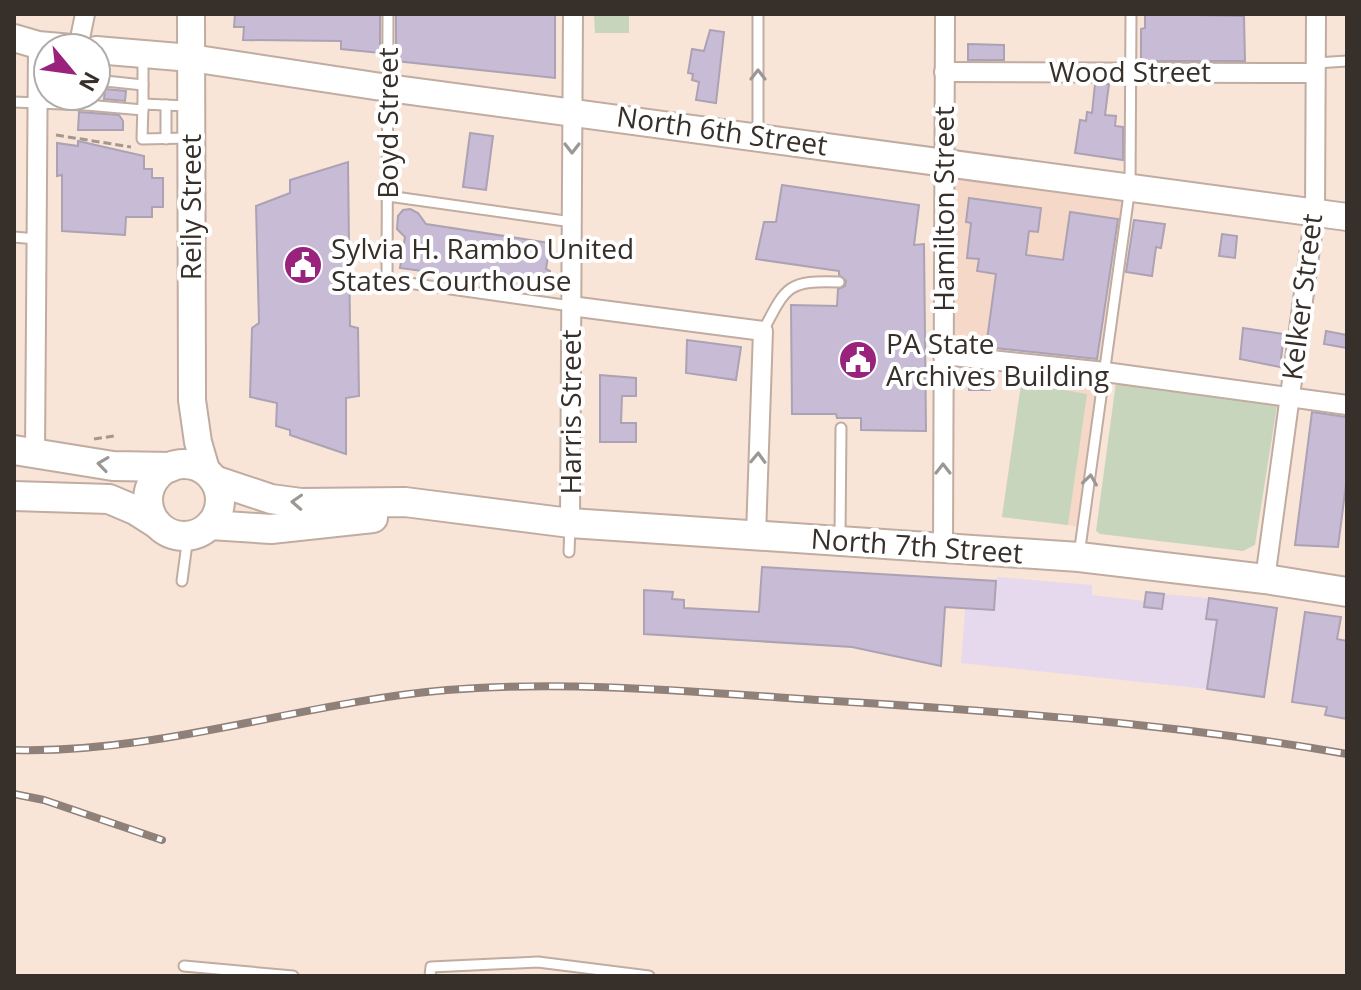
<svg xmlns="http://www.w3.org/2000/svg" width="1361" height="990" font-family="'Open Sans',sans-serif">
	<rect width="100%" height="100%" fill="#f9e4d8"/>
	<!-- built -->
	<polygon fill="#f5d8c8" points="944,162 1130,187 1083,527 1002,517 1024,363 943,355"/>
	<!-- industrial -->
	<polygon fill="#e7d9ed" points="997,577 1092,585 1092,595 1145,601 1144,607 1162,608 1164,594 1209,598 1206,618 1217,620 1207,689 961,663 965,609 994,610"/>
	<!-- green -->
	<g fill="#c8d5bd">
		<polygon points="594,14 629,14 629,33 595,33"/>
		<polygon points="1022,378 1046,380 1046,387 1087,394 1068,525 1002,517"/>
		<polygon points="1116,382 1277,406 1255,545 1243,551 1100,534 1096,531"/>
	</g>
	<!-- building -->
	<g fill="#c8bbd6" stroke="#aba2b4" stroke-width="2">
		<polygon points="235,14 380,14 380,53 341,49 341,41 243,40 244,27 234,27"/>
		<polygon points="396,14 555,14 555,78 396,61"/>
		<polygon points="1145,14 1244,16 1245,61 1141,61 1141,29 1145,28"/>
		<polygon points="710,30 724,32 716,103 696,100 699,82 692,80 693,74 688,73 692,49 704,51"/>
		<polygon points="968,44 1004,45 1004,60 968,60"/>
		<polygon points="1095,84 1109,84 1105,115 1116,116 1115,126 1123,127 1123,160 1075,153 1080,120 1086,121 1087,112 1092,113"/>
		<polygon points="105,89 126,91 125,101 104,99"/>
		<polygon points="79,112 119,115 123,121 123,130 78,130"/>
		<polygon points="470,133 493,136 486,190 463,187"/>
		<polygon points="78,141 144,156 144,169 152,169 152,178 163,178 163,207 152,207 152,217 126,217 125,235 62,231 62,175 57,176 57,143 78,146"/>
		<polygon points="348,162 350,326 358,328 359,396 346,398 346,454 290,435 290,430 276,426 277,403 250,397 252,328 259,323 256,206 290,193 290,180"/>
		<polygon points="782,185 919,205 914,245 924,244 926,431 861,430 861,418 837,418 836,414 792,414 791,305 837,306 838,289 845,286 846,281 839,275 839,271 756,259 764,222 776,222"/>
		<polygon points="969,198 1041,208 1038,232 1029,231 1026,255 1063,260 1070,212 1118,219 1097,359 986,347 996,274 977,271 979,259 967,258 971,223 966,222"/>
		<polygon points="410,209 418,213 426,224 550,243 546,269 550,271 548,289 400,268 405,237 397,229 398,216 403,210"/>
		<polygon points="1134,220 1165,224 1161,248 1156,247 1152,276 1126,272"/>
		<polygon points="1222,234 1237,236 1235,258 1219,256"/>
		<polygon points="1243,328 1284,334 1280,367 1240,359"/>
		<polygon points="1326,331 1347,335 1347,348 1324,344"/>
		<polygon points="687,340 741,347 736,380 686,373"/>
		<polygon points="600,375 636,378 636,396 622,396 621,423 636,423 636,442 600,442"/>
		<polygon points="968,378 989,378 990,390 969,390"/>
		<polygon points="1312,412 1347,417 1347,477 1338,547 1295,545"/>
		<polygon points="762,567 996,581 994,610 945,607 941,666 852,647 644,634 644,590 673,592 672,599 684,600 684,608 759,612"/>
		<polygon points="1146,592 1164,594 1162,609 1144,607"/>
		<polygon points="1209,598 1277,608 1264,697 1207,689 1217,620 1206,619"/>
		<polygon points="1305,612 1341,617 1337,639 1347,641 1347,719 1325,715 1327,707 1292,702"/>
	</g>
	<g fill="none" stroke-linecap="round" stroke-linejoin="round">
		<defs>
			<g id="service">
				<polyline points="388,14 387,280 571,306"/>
				<polyline points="1316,63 1347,61"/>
				<polyline points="96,80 143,85"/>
				<polyline points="14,102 86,105 87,96"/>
				<polyline points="143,104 143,56"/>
				<polyline points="86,105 143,110"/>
				<polyline points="166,105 166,139"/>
				<polyline points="187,106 143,104 142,139 189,138"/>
				<polyline points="758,136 758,14"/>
				<polyline points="388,196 572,222"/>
				<polyline points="14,237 36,239"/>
				<path d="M763,331C786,287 787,280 839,282"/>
				<polyline points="840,537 841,428"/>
				<polyline points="569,552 570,526"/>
				<polyline points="1079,555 1130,187 1131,14"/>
				<polyline points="182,581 188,536"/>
				<polyline points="184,966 293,976"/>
				<polyline points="430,976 431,967 538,962 649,976"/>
			</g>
			<g id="minor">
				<polyline points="78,48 85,14"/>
				<polyline points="944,72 1315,73"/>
				<polyline points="571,306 763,331 756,535"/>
				<polyline points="943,355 1105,372 1347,405"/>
				<polyline points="35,453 38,45"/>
				<polyline points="570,523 573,14"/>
				<polyline points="943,547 945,14"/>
				<polyline points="1265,579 1315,212 1316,14"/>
			</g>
			<g id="secondary">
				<polyline points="191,14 192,400 198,442 207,473"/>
				<polyline points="14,38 38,45 72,48"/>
				<polyline points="96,50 191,58 388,88 1347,217"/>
			</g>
			<g id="primary">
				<polyline points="14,450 113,466 171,467"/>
				<circle cx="184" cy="500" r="36"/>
				<polyline points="214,480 271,499 301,503 405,502 570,523 1079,557 1265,579 1347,592"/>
				<polyline points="14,496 109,499 135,510 157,524"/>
				<polyline points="210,525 271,529 373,518"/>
			</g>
		</defs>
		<!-- service casing -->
		<use href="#service" stroke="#c0aca0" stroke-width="13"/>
		<!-- minor casing -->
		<use href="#minor" stroke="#c0aca0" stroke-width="22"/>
		<!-- secondary casing -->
		<use href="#secondary" stroke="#c0aca0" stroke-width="30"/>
		<!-- primary casing -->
		<use href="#primary" stroke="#c0aca0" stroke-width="32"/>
		<!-- path -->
		<g stroke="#a6978e" stroke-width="3" stroke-dasharray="8 4" stroke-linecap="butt">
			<polyline points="56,135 131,147"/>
			<polyline points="94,439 114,436"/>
		</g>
		<!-- service -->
		<use href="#service" stroke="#fff" stroke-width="9"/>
		<!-- minor -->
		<use href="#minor" stroke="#fff" stroke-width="18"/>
		<!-- secondary -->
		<use href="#secondary" stroke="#fff" stroke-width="26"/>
		<!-- primary -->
		<use href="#primary" stroke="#fff" stroke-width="28"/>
		<defs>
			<g id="rail">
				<path d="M14,750C161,754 302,702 447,690C570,680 695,692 818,700C995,711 1172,723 1347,754"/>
				<polyline points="14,794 44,800 162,840"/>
			</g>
		</defs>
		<!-- rail casing -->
		<use href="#rail" stroke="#8f8179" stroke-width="8"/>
		<!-- rail -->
		<use href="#rail" stroke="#fff" stroke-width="5" stroke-dasharray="15" stroke-linecap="butt"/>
	</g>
	<!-- one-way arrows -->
	<defs><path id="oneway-chevron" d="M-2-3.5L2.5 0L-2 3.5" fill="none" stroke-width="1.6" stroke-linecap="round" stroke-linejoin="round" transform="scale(2)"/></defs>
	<g stroke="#9b9794">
		<use href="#oneway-chevron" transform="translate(758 75) rotate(-90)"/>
		<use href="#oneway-chevron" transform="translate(572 148) rotate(90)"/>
		<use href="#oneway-chevron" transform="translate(758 458) rotate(-88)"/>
		<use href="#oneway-chevron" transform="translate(103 464) rotate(-172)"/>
		<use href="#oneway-chevron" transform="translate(943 469) rotate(-90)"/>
		<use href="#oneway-chevron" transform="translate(1090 480) rotate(-82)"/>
		<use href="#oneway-chevron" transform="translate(297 502) rotate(-177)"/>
	</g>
	<!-- icons -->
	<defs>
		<symbol id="civic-disc" viewBox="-11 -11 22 22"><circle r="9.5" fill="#99227d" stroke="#fff"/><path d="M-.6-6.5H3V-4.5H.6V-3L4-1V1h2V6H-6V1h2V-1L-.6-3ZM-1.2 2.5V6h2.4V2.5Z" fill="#fff"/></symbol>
	</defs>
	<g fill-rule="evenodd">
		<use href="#civic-disc" x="281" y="243" width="44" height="44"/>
		<use href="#civic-disc" x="836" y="338" width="44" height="44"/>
	</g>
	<g text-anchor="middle" stroke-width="8" stroke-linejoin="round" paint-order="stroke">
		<!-- street labels -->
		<g font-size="28" fill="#372f2a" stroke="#fff">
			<text x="1130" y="82">Wood Street</text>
			<text transform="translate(388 123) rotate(-90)" y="10">Boyd Street</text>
			<text transform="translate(722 131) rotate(8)" y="10">North 6th Street</text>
			<text transform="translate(191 207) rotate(-90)" y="10">Reily Street</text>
			<text transform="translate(944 209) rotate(-90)" y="10">Hamilton Street</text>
			<text transform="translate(1302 297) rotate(-83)" y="10">Kelker Street</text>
			<text transform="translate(571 412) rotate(-90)" y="10">Harris Street</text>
			<text transform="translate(917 546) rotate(4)" y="10">North 7th Street</text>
		</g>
		<!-- poi labels -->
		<g font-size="28" fill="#372f2a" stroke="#fff" text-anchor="start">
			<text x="331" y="259">Sylvia H. Rambo United<tspan x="331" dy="32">States Courthouse</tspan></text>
			<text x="886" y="354">PA State<tspan x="886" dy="32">Archives Building</tspan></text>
		</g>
	</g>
	<!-- border -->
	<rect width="1361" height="990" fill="none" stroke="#372f2a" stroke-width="32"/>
	<!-- north arrow -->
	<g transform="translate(72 72) rotate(119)"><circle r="38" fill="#ffffff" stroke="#afacaa" stroke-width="2"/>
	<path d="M0-6L14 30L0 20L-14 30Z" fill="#99227d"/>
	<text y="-12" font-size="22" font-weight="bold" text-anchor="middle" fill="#372f2a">N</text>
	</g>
</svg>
